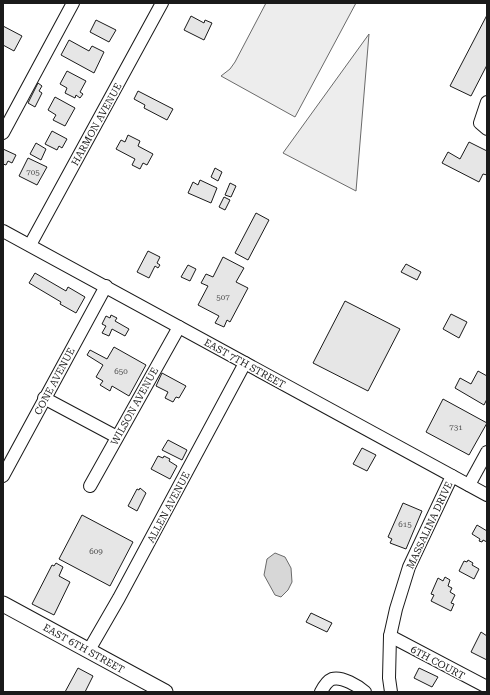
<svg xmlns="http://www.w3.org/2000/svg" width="490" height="695" font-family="'Roboto Serif',serif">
	<rect width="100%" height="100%" fill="#fff"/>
	<!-- built -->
	<g fill="#ededed" stroke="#6a6a6a">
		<polygon points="266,3 356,3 295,117 221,76 230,69 235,62"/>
		<polygon points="369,34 356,191 283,153"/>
	</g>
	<!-- water -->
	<polygon fill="#d7d7d7" stroke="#6a6a6a" points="275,553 285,557 291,568 292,582 288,590 281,597 275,595 264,575 267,559"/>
	<!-- building -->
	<g fill="#e6e6e6" stroke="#1a1a1a">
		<polygon points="487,15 487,65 471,96 450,86"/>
		<polygon points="191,16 204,23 205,20 212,23 204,40 184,30"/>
		<polygon points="96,20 116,30 109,42 90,32"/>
		<polygon points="3,26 22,36 14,51 3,45"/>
		<polygon points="69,40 89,51 92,46 104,52 94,73 61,55"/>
		<polygon points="67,71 86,81 80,92 83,94 80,98 76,95 75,98 65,93 67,88 60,84"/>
		<polygon points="38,83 42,86 39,91 42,93 35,107 28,103"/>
		<polygon points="138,91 173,109 167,120 144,108 145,105 134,99"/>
		<polygon points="55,97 75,108 65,126 53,120 56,115 48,110"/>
		<polygon points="52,131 67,139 62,148 59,146 57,150 45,144"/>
		<polygon points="128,135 140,141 138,146 153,154 147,165 143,163 140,169 132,165 135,159 116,149 121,140 125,142"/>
		<polygon points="469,142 487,151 487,175 483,174 479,182 442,163 448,152 460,159"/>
		<polygon points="36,143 46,149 41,160 30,154"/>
		<polygon points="3,149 16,155 12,163 8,161 6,165 3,164"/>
		<polygon points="28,158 47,167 37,185 19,176"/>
		<polygon points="215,168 222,172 218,181 211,177"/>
		<polygon points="200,180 217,188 211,203 188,193 193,182 198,185"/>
		<polygon points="230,183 236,186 231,197 225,195"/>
		<polygon points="224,197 230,200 225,210 219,207"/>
		<polygon points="256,213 269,220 248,260 235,253"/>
		<polygon points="148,251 160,257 157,263 160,265 158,268 155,266 149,278 137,272"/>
		<polygon points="223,257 244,268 236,282 248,288 230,322 227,320 224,327 215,323 219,316 198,305 208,286 201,283 206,274 213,277"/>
		<polygon points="406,264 421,272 417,280 401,272"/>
		<polygon points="188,265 196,269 190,281 181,277"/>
		<polygon points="35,273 66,291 68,287 85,297 76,313 60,304 61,302 29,283"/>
		<polygon points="345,301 400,329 368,391 313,363"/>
		<polygon points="451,314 467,322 459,338 443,329"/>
		<polygon points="111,315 117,318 115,321 129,329 125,336 112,329 109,336 102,333 106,326 102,324 106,316 110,318"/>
		<polygon points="114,347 146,365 129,396 112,386 110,391 100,385 103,381 96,377 103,365 87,355 90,350 107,359"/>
		<polygon points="478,371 487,376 487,399 484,405 455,388 460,378 471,384"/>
		<polygon points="162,373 186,386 179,398 176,397 173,402 165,398 168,392 156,386"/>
		<polygon points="443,399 487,423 469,455 426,432"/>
		<polygon points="168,440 187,450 182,460 162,450"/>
		<polygon points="362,448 376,455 367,471 353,464"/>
		<polygon points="158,456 163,458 164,456 170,459 169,461 177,466 170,479 151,469"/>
		<polygon points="140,488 146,493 137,511 128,506 137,489 139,490"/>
		<polygon points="403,503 422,511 406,549 390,543 392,539 388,537"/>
		<polygon points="82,515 133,542 110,586 59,559"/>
		<polygon points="477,525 487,531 487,542 483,540 482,542 479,541 480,539 472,534"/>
		<polygon points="468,560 473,563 472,565 479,569 474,579 459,571 464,561 467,562"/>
		<polygon points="56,563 63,567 59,576 70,582 54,615 32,604 52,565 54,566"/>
		<polygon points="445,577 450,580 448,586 452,588 450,592 455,595 451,603 454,604 451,611 431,601 434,595 431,594 438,578 443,581"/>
		<polygon points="311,613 332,623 327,632 306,622"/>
		<polygon points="481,632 487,636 487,660 471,652"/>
		<polygon points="78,668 93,676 85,692 65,692"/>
		<polygon points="419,668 438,677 432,687 414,678"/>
	</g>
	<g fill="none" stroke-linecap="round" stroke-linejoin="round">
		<defs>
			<g id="minor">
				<polyline points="487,102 480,123 487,129"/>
				<polyline points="3,133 73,3"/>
				<polyline points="3,231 487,495"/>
				<polyline points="30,245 162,3"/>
				<polyline points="44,398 117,437"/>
				<polyline points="3,476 106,286"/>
				<polyline points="469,485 487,452"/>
				<polyline points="90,486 179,327"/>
				<polyline points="390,636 487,687"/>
				<polyline points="89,650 119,598 245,363"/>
				<path d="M321,692C323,688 327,681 332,679C342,676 358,686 365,692"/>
				<polyline points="391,692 389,678 390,636 396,609 409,567 452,476"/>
			</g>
			<polyline id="major" points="3,604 165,692"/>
		</defs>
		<!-- minor casing -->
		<use href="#minor" stroke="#1a1a1a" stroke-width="14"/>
		<!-- major casing -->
		<use href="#major" stroke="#1a1a1a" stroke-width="17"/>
		<!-- minor -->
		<use href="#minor" stroke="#fff" stroke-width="12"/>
		<!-- major -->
		<use href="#major" stroke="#fff" stroke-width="15"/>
	</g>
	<g text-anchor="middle" stroke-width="3" stroke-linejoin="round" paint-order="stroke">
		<!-- number labels -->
		<g font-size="8" fill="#4d4d4d">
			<text x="33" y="175">705</text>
			<text x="223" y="300">507</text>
			<text x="121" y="374">650</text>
			<text x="456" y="430">731</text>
			<text x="405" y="527">615</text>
			<text x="96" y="554">609</text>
		</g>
		<!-- street labels -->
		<g font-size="10" fill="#1a1a1a" stroke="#fff">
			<text transform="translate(96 124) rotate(-61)" y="4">HARMON AVENUE</text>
			<text transform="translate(245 363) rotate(29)" y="4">EAST 7TH STREET</text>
			<text transform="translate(54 381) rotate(-62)" y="4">CONE AVENUE</text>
			<text transform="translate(134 406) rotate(-61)" y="4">WILSON AVENUE</text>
			<text transform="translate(168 507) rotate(-62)" y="4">ALLEN AVENUE</text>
			<text transform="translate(429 525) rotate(-65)" y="4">MASSALINA DRIVE</text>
			<text transform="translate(84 648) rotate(29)" y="4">EAST 6TH STREET</text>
			<text transform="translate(438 662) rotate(28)" y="4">6TH COURT</text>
		</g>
	</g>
	<!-- border -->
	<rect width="490" height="695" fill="none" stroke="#1a1a1a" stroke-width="8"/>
</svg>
